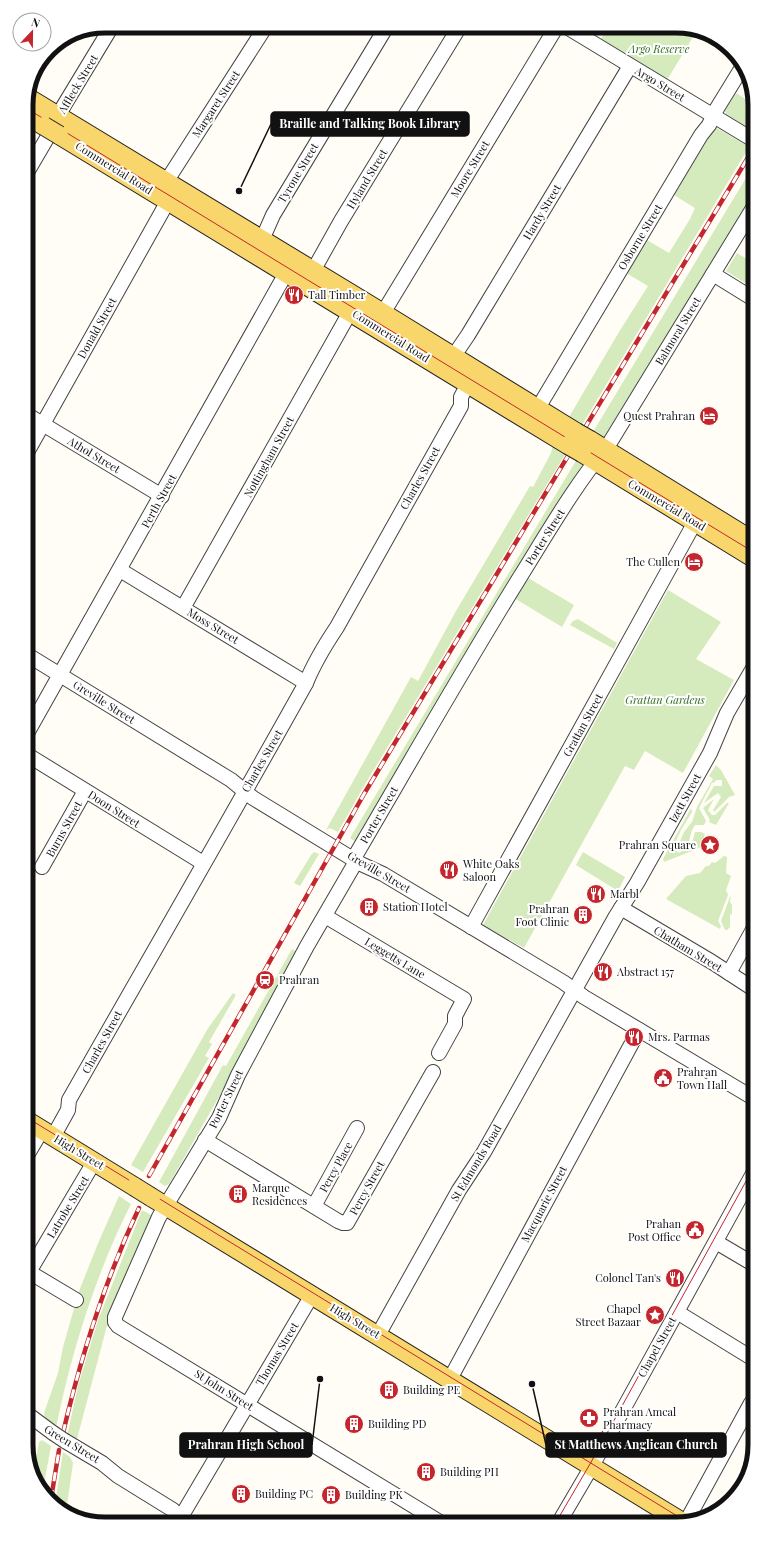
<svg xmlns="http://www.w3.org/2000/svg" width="781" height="1550" font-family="'Playfair Display',serif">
	<rect width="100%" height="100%" fill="#fffdf5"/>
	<!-- green -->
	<g fill="#d5ebbd">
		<polygon points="609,26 682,26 696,32 667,80 601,39"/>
		<polygon points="736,93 755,105 755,132 726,114 725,111"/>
		<polygon points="715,127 749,147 582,425 569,417 619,332 648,286 626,273 647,240 669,253 690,219 695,208 674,195"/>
		<polygon points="755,163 755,192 603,438 593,432"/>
		<polygon points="737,253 755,264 755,289 726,271"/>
		<polygon points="553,445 566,453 364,786 338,832 330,828 326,830 411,677 418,681 456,611 530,486 533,487 551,453"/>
		<polygon points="577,459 586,465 498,605 360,834 361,838 357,843 350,838"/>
		<polygon points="528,578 574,605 562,627 514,598"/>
		<polygon points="668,590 721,622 696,659 734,680 683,773 645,751 634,770 625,766 524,948 483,925"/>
		<polygon points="578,619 617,643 614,649 570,625 573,621"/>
		<polygon points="716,765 721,770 735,795 729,797 714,812 713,810 721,797 718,793 704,803 714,786 722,786 722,780 716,780 715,782 712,783 699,808 706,821 704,825 695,825 692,830 688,845 680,849 678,846 684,832 692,822 697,807 713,779 709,776"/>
		<polygon points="714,799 708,810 712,815 715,815 727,803 729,803 716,825 709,822 710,820 703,808"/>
		<polygon points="691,808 692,812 681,830 673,848 679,853 687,848 689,850 694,849 692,843 695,832 701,832 705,834 701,847 697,849 664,862 663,859"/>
		<polygon points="314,852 319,854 300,886 294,883 311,855"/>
		<polygon points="583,852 625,877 618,891 576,865"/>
		<polygon points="724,856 727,857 726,873 731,876 726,890 728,895 718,921 721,926 720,929 666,899 686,876 700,873 706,866 709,866 712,862 715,863"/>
		<path d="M746,871L755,876L754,887L755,890L753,894L755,896V903L749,902C747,892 752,881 746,871Z"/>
		<polygon points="731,894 730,902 732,905 732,914 730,915 730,927 727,930 725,930 721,921"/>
		<polygon points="292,949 297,952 231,1076 169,1184 165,1186 159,1182 223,1065 226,1066"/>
		<polygon points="233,993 236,995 209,1042 212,1044 205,1056 209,1058 143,1172 131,1165 207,1030"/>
		<path d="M119,1196L131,1204C96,1273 71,1353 56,1428L45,1419L44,1413L58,1373L63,1347L79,1291L99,1241Z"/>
		<polygon points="142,1210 153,1216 109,1318 77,1439 72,1439 67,1436 78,1386 98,1320"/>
		<polygon points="42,1440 51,1446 43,1489 33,1477 39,1442"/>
		<polygon points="63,1452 70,1457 73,1463 66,1512 61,1511 55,1504"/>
	</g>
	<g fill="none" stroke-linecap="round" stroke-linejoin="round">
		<defs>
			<g id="minor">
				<polyline points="565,26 755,141"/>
				<polyline points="26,174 50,133 60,112 112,26"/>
				<polyline points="166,182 266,26"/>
				<polyline points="262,240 273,215 387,26"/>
				<polyline points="313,271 341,221 460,26"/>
				<polyline points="713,274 755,300"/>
				<polyline points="383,313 557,26"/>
				<polyline points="453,357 468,335 630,66"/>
				<polyline points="538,408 701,135 709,125 716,110 743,66"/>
				<polyline points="26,414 162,496"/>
				<polyline points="26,454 168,201"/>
				<polyline points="120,570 306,683"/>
				<polyline points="183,608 354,305"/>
				<polyline points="26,654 231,780 253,798 361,864 383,874 563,982 584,997 755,1099"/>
				<polyline points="26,735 290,266"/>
				<polyline points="26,754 203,863"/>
				<polyline points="42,867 85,791"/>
				<polyline points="621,908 712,962 755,990"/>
				<polyline points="325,916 464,999 455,1016 455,1024 439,1053"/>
				<polyline points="471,927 695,522"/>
				<polyline points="729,973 755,926"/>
				<path d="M53,1137L68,1110L69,1100C148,961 228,823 306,683C314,663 325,645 337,627L461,406V397L468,384"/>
				<polyline points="205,1140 338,1221 343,1223 347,1223 433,1072"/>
				<polyline points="26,1157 42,1130"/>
				<polyline points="314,1206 357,1128"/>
				<polyline points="716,1242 755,1265"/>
				<polyline points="29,1272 76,1300"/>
				<polyline points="26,1277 94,1162"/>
				<polyline points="677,1312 755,1360"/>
				<polyline points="378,1335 459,1190 484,1152 616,916 637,883 710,753 727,713 755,665"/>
				<polyline points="450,1379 639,1030"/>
				<polyline points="26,1413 53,1433"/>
				<polyline points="65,1441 102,1463 118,1476 173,1510 188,1524"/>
				<polyline points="181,1517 312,1295"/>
				<polyline points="686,1522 751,1403"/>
				<path d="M443,1524L118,1326L115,1322V1317L159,1217L219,1118L238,1075L307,946L354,865V858C409,764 463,669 520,577C548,532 575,485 609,444L755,205"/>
				<polyline points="558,1524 592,1466 755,1170"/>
			</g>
			<g id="major">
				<polyline points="27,97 383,313 576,432"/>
				<polyline points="26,115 44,126"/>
				<polyline points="59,135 568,445"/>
				<polyline points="590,440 755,542"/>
				<polyline points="582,453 755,559"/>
				<polyline points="26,1120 135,1187"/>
				<polyline points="151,1197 684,1523"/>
			</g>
		</defs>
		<!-- minor casing -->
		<use href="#minor" stroke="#444" stroke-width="16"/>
		<!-- major casing -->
		<use href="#major" stroke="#222" stroke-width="20"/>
		<!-- minor -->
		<use href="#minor" stroke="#fff" stroke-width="14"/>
		<!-- major -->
		<use href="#major" stroke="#f9d66b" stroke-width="18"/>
		<!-- tram -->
		<g stroke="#c4262e" stroke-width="1">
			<polyline points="26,108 755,553"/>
			<polyline points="26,1117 687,1522"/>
			<polyline points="555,1524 590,1464 755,1165"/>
		</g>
		<defs>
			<g id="rail">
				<polyline points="149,1176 364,794 755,146"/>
				<path d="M63,1433C81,1356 105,1280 139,1208"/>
				<polyline points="51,1499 59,1450"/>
			</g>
		</defs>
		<!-- rail casing -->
		<use href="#rail" stroke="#c4262e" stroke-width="4.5"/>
		<!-- rail -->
		<use href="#rail" stroke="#fff" stroke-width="3" stroke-dasharray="9" stroke-linecap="butt"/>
		<defs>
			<polyline id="minor-bridge" points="53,1433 65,1441"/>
			<g id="major-bridge">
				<polyline points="44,126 59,135"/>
				<polyline points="576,432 590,440"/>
				<polyline points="568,445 582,453"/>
				<polyline points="135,1187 151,1197"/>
			</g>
		</defs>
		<!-- minor-bridge casing -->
		<use href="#minor-bridge" stroke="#444" stroke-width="16" stroke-linecap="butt"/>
		<!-- major-bridge casing -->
		<use href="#major-bridge" stroke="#222" stroke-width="20" stroke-linecap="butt"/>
		<!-- minor-bridge -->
		<use href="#minor-bridge" stroke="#fff" stroke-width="14"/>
		<!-- major-bridge -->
		<use href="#major-bridge" stroke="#f9d66b" stroke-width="18"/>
	</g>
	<!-- icons -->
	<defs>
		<symbol id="restaurant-disc" viewBox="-11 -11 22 22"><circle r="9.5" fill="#c4262e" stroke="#fff"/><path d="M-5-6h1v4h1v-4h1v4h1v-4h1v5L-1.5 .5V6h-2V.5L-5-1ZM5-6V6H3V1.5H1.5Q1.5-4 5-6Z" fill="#fff"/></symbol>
		<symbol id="hotel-disc" viewBox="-11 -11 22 22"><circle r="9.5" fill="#c4262e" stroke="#fff"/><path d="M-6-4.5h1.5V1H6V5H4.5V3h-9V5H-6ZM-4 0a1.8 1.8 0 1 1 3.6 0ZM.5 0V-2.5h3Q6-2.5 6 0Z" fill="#fff"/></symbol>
		<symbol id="sight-disc" viewBox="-11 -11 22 22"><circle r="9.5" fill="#c4262e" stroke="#fff"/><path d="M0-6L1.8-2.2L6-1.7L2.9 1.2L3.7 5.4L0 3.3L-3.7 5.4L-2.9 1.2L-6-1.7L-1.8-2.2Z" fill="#fff"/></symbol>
		<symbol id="building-disc" viewBox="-11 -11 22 22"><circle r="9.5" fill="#c4262e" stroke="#fff"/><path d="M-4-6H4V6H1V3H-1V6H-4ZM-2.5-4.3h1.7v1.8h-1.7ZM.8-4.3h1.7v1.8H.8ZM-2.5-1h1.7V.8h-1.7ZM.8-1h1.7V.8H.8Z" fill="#fff"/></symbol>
		<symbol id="station-disc" viewBox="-11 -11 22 22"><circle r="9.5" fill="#c4262e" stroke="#fff"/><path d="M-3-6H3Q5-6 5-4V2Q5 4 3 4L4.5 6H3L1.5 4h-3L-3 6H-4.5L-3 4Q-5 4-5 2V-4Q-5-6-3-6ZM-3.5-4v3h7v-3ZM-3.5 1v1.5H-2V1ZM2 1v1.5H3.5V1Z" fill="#fff"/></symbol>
		<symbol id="civic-disc" viewBox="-11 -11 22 22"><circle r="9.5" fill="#c4262e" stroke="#fff"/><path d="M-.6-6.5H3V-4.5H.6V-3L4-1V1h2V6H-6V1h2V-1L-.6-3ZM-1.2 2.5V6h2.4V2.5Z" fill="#fff"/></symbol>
		<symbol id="pharmacy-disc" viewBox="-11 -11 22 22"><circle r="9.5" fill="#c4262e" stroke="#fff"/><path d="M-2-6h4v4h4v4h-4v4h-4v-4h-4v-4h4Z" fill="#fff"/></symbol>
	</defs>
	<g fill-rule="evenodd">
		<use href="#restaurant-disc" x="283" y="284" width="22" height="22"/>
		<use href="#hotel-disc" x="698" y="405" width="22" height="22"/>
		<use href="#hotel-disc" x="683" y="551" width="22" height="22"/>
		<use href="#sight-disc" x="699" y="834" width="22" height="22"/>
		<use href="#restaurant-disc" x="438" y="859" width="22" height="22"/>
		<use href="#restaurant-disc" x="585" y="883" width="22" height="22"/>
		<use href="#building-disc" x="358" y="896" width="22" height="22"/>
		<use href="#building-disc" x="572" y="904" width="22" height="22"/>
		<use href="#restaurant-disc" x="592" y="961" width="22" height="22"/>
		<use href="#station-disc" x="254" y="969" width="22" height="22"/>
		<use href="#restaurant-disc" x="623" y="1026" width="22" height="22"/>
		<use href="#civic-disc" x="652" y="1067" width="22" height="22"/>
		<use href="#building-disc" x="227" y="1183" width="22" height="22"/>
		<use href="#civic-disc" x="684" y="1219" width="22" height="22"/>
		<use href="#restaurant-disc" x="664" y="1267" width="22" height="22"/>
		<use href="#sight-disc" x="644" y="1304" width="22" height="22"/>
		<use href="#building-disc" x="378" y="1379" width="22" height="22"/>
		<use href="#pharmacy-disc" x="578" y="1407" width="22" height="22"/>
		<use href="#building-disc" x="343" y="1413" width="22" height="22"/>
		<use href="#building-disc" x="415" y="1461" width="22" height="22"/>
		<use href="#building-disc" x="230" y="1483" width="22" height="22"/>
		<use href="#building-disc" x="320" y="1484" width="22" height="22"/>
	</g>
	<g text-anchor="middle" stroke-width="4" stroke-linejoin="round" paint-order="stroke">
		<!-- park labels -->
		<g font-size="11" font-style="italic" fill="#2f6b1f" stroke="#fff">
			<text x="659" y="53">Argo Reserve</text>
			<text x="665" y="704">Grattan Gardens</text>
		</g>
		<!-- street labels -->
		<g font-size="11" fill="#111" stroke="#fff">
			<text transform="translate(78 84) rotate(-59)" y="4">Affleck Street</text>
			<text transform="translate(660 84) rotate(31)" y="4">Argo Street</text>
			<text transform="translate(216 104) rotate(-57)" y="4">Margaret Street</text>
			<text transform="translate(114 168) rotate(32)" y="4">Commercial Road</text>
			<text transform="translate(470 169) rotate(-59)" y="4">Moore Street</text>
			<text transform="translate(298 173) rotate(-59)" y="4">Tyrone Street</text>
			<text transform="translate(367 179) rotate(-59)" y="4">Hyland Street</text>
			<text transform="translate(542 212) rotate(-59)" y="4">Hardy Street</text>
			<text transform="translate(640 237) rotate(-59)" y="4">Osborne Street</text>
			<text transform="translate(97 328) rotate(-61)" y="4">Donald Street</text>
			<text transform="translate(678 331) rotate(-59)" y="4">Balmoral Street</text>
			<text transform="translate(391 336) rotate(32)" y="4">Commercial Road</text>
			<text transform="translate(94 455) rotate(31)" y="4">Athol Street</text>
			<text transform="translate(269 457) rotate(-61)" y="4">Nottingham Street</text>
			<text transform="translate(420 478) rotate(-61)" y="4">Charles Street</text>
			<text transform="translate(159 501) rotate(-61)" y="4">Perth Street</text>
			<text transform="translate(667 505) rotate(31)" y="4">Commercial Road</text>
			<text transform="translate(545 537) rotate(-58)" y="4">Porter Street</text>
			<text transform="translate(213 626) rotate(31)" y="4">Moss Street</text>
			<text transform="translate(104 702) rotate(32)" y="4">Greville Street</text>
			<text transform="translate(583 725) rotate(-61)" y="4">Grattan Street</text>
			<text transform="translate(262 761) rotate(-60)" y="4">Charles Street</text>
			<text transform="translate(685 798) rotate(-61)" y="4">Izett Street</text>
			<text transform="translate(114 809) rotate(32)" y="4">Doon Street</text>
			<text transform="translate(379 815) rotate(-60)" y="4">Porter Street</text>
			<text transform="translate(64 829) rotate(-61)" y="4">Burns Street</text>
			<text transform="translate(379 872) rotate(30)" y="4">Greville Street</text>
			<text transform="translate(688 949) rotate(31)" y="4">Chatham Street</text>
			<text transform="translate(395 958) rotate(31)" y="4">Leggetts Lane</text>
			<text transform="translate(102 1042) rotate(-61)" y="4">Charles Street</text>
			<text transform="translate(226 1099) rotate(-64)" y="4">Porter Street</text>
			<text transform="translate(79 1152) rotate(31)" y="4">High Street</text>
			<text transform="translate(476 1163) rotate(-59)" y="4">St Edmonds Road</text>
			<text transform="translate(336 1167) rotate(-61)" y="4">Percy Place</text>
			<text transform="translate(367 1188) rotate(-61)" y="4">Percy Street</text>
			<text transform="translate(544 1204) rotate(-62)" y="4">Macquarie Street</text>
			<text transform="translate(68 1207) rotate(-59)" y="4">Latrobe Street</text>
			<text transform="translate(355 1321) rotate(31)" y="4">High Street</text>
			<text transform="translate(657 1347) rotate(-61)" y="4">Chapel Street</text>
			<text transform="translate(277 1354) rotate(-59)" y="4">Thomas Street</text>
			<text transform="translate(224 1390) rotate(32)" y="4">St John Street</text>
			<text transform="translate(72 1444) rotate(31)" y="4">Green Street</text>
		</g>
		<!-- poi labels -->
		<g font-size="11" fill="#111" stroke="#fff" text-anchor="start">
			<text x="308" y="299">Tall Timber</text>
			<text x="695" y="420" text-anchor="end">Quest Prahran</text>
			<text x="680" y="566" text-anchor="end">The Cullen</text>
			<text x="696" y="849" text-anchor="end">Prahran Square</text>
			<text x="463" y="868">White Oaks<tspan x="463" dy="13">Saloon</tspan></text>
			<text x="610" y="898">Marbl</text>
			<text x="383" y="911">Station Hotel</text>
			<text x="569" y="913" text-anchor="end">Prahran<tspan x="569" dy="13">Foot Clinic</tspan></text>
			<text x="617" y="976">Abstract 157</text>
			<text x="279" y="984">Prahran</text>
			<text x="648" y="1041">Mrs. Parmas</text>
			<text x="677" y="1076">Prahran<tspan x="677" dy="13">Town Hall</tspan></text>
			<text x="252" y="1192">Marque<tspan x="252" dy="13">Residences</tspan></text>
			<text x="681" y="1228" text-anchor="end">Prahan<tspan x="681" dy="13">Post Office</tspan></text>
			<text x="661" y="1282" text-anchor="end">Colonel Tan's</text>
			<text x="641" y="1313" text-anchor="end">Chapel<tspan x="641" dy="13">Street Bazaar</tspan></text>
			<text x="403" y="1394">Building PE</text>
			<text x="603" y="1416">Prahran Amcal<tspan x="603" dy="13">Pharmacy</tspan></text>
			<text x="368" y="1428">Building PD</text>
			<text x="440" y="1476">Building PH</text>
			<text x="255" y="1498">Building PC</text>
			<text x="345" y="1499">Building PK</text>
		</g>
	</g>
	<!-- crop -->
	<path d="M0 0H781V1550H0ZM105 33H676A72 72 0 0 1 748 105V1445A72 72 0 0 1 676 1517H105A72 72 0 0 1 33 1445V105A72 72 0 0 1 105 33Z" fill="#fff" fill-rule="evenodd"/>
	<path fill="none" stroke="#111" stroke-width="5" d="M105 33H676A72 72 0 0 1 748 105V1445A72 72 0 0 1 676 1517H105A72 72 0 0 1 33 1445V105A72 72 0 0 1 105 33Z"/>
	<!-- callouts -->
	<path fill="none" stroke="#111" stroke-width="1.5" d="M239 191L271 124M320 1379L312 1445M532 1384L546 1445"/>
	<g fill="#111" stroke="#fff" stroke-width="1.5">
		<circle cx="239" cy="191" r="4"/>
		<circle cx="320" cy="1379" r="4"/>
		<circle cx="532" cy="1384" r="4"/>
	</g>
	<g fill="#111" stroke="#111" stroke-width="1.5">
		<rect x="271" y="112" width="198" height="24" rx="4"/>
		<rect x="180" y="1433" width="132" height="24" rx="4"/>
		<rect x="546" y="1433" width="180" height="24" rx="4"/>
	</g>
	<g font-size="12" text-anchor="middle" font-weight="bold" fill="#fff">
		<text x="370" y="128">Braille and Talking Book Library</text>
		<text x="246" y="1449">Prahran High School</text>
		<text x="636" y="1449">St Matthews Anglican Church</text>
	</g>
	<!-- north arrow -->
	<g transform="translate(32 32) rotate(22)"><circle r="19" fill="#ffffff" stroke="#a0a0a0"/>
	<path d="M0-3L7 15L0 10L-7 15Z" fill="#c4262e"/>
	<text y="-6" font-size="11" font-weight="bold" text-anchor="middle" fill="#111111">N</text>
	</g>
</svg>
